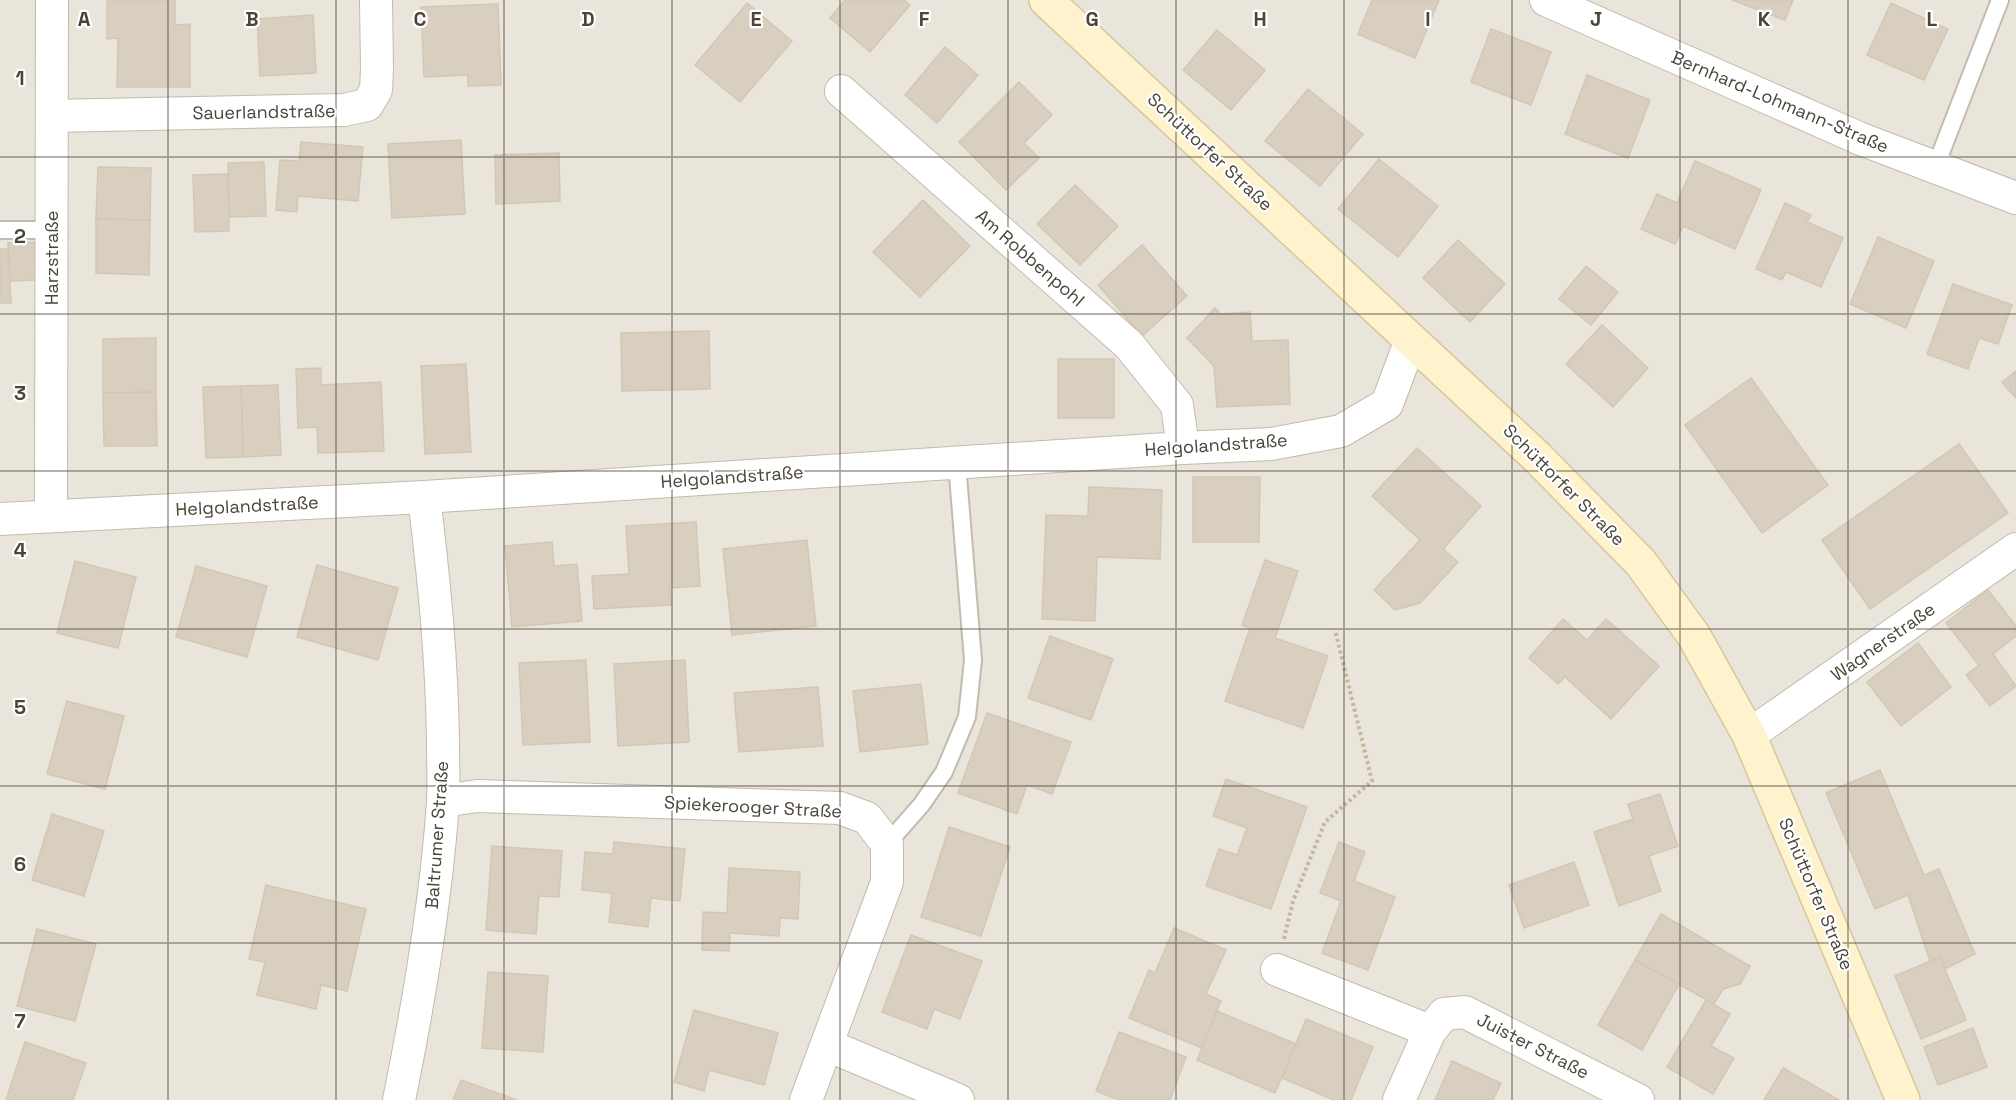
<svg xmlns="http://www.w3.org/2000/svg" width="2016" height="1100" font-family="'Space Grotesk',sans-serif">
	<rect width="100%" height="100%" fill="#f6f3ec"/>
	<!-- residential -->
	<rect fill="#eae5da" x="0" y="0" width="2016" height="1100"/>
	<!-- building -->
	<g fill="#d8cfc1" stroke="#d3c7b4" stroke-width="1.5">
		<polygon points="107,0 175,0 175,25 190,24 190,87 117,87 118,38 107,39"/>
		<polygon points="845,0 904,0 910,5 870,52 830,18"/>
		<polygon points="1372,0 1439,0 1415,58 1358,34"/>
		<polygon points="1732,0 1793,0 1785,20"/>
		<polygon points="747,3 792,41 740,102 695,65"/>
		<polygon points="1891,3 1948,29 1924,80 1867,55"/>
		<polygon points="498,4 501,85 468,86 468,75 424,77 421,7"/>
		<polygon points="313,15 316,73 260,76 257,19"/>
		<polygon points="1491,29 1551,52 1531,105 1471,82"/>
		<polygon points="1217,30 1265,70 1231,110 1183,70"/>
		<polygon points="945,47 978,75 937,123 905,95"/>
		<polygon points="1587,75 1650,100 1628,158 1565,134"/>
		<polygon points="1019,82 1052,115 1024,143 1039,158 1006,190 959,142"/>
		<polygon points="1308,89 1363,134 1320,186 1265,141"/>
		<polygon points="461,140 465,214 392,218 388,144"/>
		<polygon points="301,142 363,147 358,201 298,196 297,212 276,210 280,160 299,161"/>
		<polygon points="559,153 560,201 496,204 495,155"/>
		<polygon points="1379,159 1438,206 1398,257 1338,209"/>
		<polygon points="1695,161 1761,190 1735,249 1683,226 1675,244 1641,229 1657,194 1677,203"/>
		<polygon points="264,162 266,216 229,217 228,163"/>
		<polygon points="98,167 151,168 150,220 96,219"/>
		<polygon points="228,174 229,231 195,232 193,175"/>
		<polygon points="1075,185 1118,226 1080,265 1037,224"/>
		<polygon points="923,200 970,246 920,297 873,252"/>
		<polygon points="1785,203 1811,215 1807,222 1843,238 1821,287 1786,272 1782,280 1756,269"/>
		<polygon points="96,219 150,220 149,275 96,273"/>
		<polygon points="1878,237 1934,261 1906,328 1850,304"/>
		<polygon points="1458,240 1505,284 1470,322 1423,278"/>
		<polygon points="35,242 37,280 10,281 8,243"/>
		<polygon points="1142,245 1187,296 1142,336 1098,285"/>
		<polygon points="0,249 8,249 11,303 0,303"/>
		<polygon points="1586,266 1618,292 1591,325 1559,299"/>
		<polygon points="1953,284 2012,305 1998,344 1979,338 1968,369 1927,354"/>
		<polygon points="1215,308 1221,314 1250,312 1252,341 1288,340 1290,404 1217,407 1214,366 1187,338"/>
		<polygon points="1602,325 1648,368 1613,407 1566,364"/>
		<polygon points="709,331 710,389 622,391 621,333"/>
		<polygon points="156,338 156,392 103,393 103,339"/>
		<rect x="1058" y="359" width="56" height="59"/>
		<polygon points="466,364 471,452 425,454 421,366"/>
		<polygon points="321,368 321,385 381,382 384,451 318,453 317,427 298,428 296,369"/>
		<polygon points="2016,371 2016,398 2002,382"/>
		<polygon points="1751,378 1828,485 1762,533 1685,425"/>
		<polygon points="278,385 281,455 243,457 241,386"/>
		<polygon points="241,386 243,457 206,458 203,387"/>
		<polygon points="156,392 157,446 104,446 103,393"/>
		<polygon points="1959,444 2008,513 1870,609 1822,540"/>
		<polygon points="1417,448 1481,506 1443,549 1458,562 1420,603 1395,610 1374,590 1420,540 1372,496"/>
		<polygon points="1193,477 1260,477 1259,542 1193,542"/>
		<polygon points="1089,487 1162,490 1160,559 1097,557 1095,621 1042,619 1046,515 1088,516"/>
		<polygon points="696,522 700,586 670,588 671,605 594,609 592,576 629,574 626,526"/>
		<polygon points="807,540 816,626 732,635 723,549"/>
		<polygon points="552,542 554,566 577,564 582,621 512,627 505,546"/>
		<polygon points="1265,560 1298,571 1275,638 1328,656 1303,728 1225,701 1250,628 1242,625"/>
		<polygon points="75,561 136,577 118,648 57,633"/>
		<polygon points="317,565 398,588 378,660 297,637"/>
		<polygon points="196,566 267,586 247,657 176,637"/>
		<polygon points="1988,590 2016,626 2016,636 1993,654 2016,686 1990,706 1966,675 1979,665 1946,623"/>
		<polygon points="1563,619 1587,640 1606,619 1659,666 1611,719 1565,677 1558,684 1529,658"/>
		<polygon points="1050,636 1113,659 1091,720 1028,698"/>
		<polygon points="1918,643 1951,687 1901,726 1867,682"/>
		<polygon points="586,660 590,742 523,745 519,663"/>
		<polygon points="685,660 689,742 618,746 614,664"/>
		<polygon points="921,684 928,744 860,752 853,691"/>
		<polygon points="818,687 823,746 739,752 734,693"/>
		<polygon points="67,701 124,716 105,789 47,774"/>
		<polygon points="987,713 1071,742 1052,794 1027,785 1017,814 958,793"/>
		<polygon points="1880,770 1924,875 1939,869 1975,954 1945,969 1940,957 1930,961 1908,895 1875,909 1826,793"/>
		<polygon points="1226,779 1307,807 1271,909 1206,886 1219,849 1237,855 1247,828 1213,816"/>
		<polygon points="1660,794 1678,846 1649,856 1661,891 1619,906 1594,832 1633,819 1628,804"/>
		<polygon points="52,814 104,831 84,896 32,880"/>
		<polygon points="949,827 1010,847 981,936 921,917"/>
		<polygon points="614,842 685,849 680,901 651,898 648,927 609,922 612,893 582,890 585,852 613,854"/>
		<polygon points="1339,842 1365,852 1354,881 1395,897 1368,970 1322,953 1341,901 1320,893"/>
		<polygon points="492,846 562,851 559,897 539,896 536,934 486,930"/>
		<polygon points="1574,862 1589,905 1524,928 1509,885"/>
		<polygon points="729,868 800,872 798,919 780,918 779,936 730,933 729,951 702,950 703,912 727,913"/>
		<polygon points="266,885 366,909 347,991 321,985 316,1009 257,995 265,962 249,959"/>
		<polygon points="1661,914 1750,966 1740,984 1723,989 1714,1004 1635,960"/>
		<polygon points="1174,928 1226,950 1206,994 1221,1001 1202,1048 1129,1018 1149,970 1155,973"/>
		<polygon points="37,929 96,944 75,1021 17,1006"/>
		<polygon points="911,935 982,961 960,1019 934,1009 927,1029 882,1012"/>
		<polygon points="1940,957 1966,1020 1921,1039 1895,976"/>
		<polygon points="1635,960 1679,984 1642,1050 1598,1025"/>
		<polygon points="488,972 548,976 543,1052 482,1048"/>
		<polygon points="1706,1000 1730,1014 1711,1046 1734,1058 1713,1094 1667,1067"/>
		<polygon points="694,1010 778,1033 764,1085 709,1070 704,1091 674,1082"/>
		<polygon points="1217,1011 1296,1044 1275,1093 1197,1060"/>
		<polygon points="1306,1019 1373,1047 1351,1100 1334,1100 1282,1078"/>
		<polygon points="1973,1028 1987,1067 1938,1085 1924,1047"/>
		<polygon points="1119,1032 1186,1057 1170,1100 1119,1100 1096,1091"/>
		<polygon points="25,1042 86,1063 73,1100 6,1100"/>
		<polygon points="1452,1061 1501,1083 1493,1100 1435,1100"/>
		<polygon points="1783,1068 1839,1100 1764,1100"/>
		<polygon points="461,1080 517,1100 453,1100"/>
	</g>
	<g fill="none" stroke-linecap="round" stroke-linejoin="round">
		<defs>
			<g id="service">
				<polyline points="1935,168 2000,0"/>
				<polyline points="0,230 52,230"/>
				<polyline points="887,844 922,804 944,772 967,717 973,660 957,463"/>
			</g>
			<g id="minor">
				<polyline points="1546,0 1861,139 2016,198"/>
				<polyline points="841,91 1129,345 1177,405 1183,448"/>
				<polyline points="52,116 344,110 367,105 376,90 377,68 376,0"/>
				<polyline points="51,516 52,0"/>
				<polyline points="0,519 424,497 1183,448 1271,444 1341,431 1387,404 1411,340"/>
				<polyline points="1749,735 2016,549"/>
				<polyline points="443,801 477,796 840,808 867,818 887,844 887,882 806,1100"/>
				<polyline points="1277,970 1430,1031"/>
				<polyline points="827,1045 958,1100"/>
				<path d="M399,1100C419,1002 436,902 443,802C444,782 443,762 443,743C442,659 434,580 424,497"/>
				<polyline points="1399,1100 1430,1031 1444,1014 1465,1012 1638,1100"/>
			</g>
			<polyline id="secondary" points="1046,0 1411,340 1537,457 1641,563 1694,636 1749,735 1903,1100"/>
		</defs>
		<!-- service casing -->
		<use href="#service" stroke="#c2bbae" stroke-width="20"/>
		<!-- minor casing -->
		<use href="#minor" stroke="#c2bbae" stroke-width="34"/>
		<!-- secondary casing -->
		<use href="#secondary" stroke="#d6c79b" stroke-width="36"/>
		<!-- path -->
		<polyline stroke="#c4b79f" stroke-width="4" stroke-dasharray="3 3" stroke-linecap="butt" points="1284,939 1293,901 1325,822 1372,781 1335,630"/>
		<!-- service -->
		<use href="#service" stroke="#fff" stroke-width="16"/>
		<!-- minor -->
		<use href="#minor" stroke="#fff" stroke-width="32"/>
		<!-- secondary -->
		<use href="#secondary" stroke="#fff3cd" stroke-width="33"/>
	</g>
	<!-- grid -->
	<path fill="none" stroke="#4b4439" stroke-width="1.5" stroke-opacity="0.55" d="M168,0V1100M336,0V1100M504,0V1100M672,0V1100M840,0V1100M1008,0V1100M1176,0V1100M1344,0V1100M1512,0V1100M1680,0V1100M1848,0V1100M0,157H2016M0,314H2016M0,471H2016M0,629H2016M0,786H2016M0,943H2016"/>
	<g text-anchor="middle" stroke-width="4.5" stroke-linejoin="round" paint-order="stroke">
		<!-- street labels -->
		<g font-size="18" fill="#4b4439" stroke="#fff">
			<text transform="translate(1780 102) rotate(23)" y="6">Bernhard-Lohmann-Straße</text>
			<text transform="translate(264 112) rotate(-1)" y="6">Sauerlandstraße</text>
			<text transform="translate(1210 152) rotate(43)" y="6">Schüttorfer Straße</text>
			<text transform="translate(52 258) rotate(-90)" y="6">Harzstraße</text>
			<text transform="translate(1030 258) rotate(41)" y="6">Am Robbenpohl</text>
			<text transform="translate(1216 445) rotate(-4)" y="6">Helgolandstraße</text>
			<text transform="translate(732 477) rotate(-4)" y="6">Helgolandstraße</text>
			<text transform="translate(1564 485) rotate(45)" y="6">Schüttorfer Straße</text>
			<text transform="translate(247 506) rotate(-3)" y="6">Helgolandstraße</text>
			<text transform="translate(1883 642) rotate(-35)" y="6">Wagnerstraße</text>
			<text transform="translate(753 807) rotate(3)" y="6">Spiekerooger Straße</text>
			<text transform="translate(437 835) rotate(-86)" y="6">Baltrumer Straße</text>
			<text transform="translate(1816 894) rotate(67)" y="6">Schüttorfer Straße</text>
			<text transform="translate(1533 1046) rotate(27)" y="6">Juister Straße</text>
		</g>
	</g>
	<g font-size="20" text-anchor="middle" font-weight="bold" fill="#4b4439" stroke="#fff" stroke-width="4.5" stroke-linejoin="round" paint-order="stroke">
		<text x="84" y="26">A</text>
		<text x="252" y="26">B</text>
		<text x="420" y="26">C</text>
		<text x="588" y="26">D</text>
		<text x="756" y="26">E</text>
		<text x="924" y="26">F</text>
		<text x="1092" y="26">G</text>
		<text x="1260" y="26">H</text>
		<text x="1428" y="26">I</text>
		<text x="1596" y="26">J</text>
		<text x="1764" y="26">K</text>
		<text x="1932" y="26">L</text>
		<text x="20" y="85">1</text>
		<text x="20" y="243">2</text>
		<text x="20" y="400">3</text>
		<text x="20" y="557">4</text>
		<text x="20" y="714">5</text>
		<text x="20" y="871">6</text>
		<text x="20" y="1028">7</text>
	</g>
</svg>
